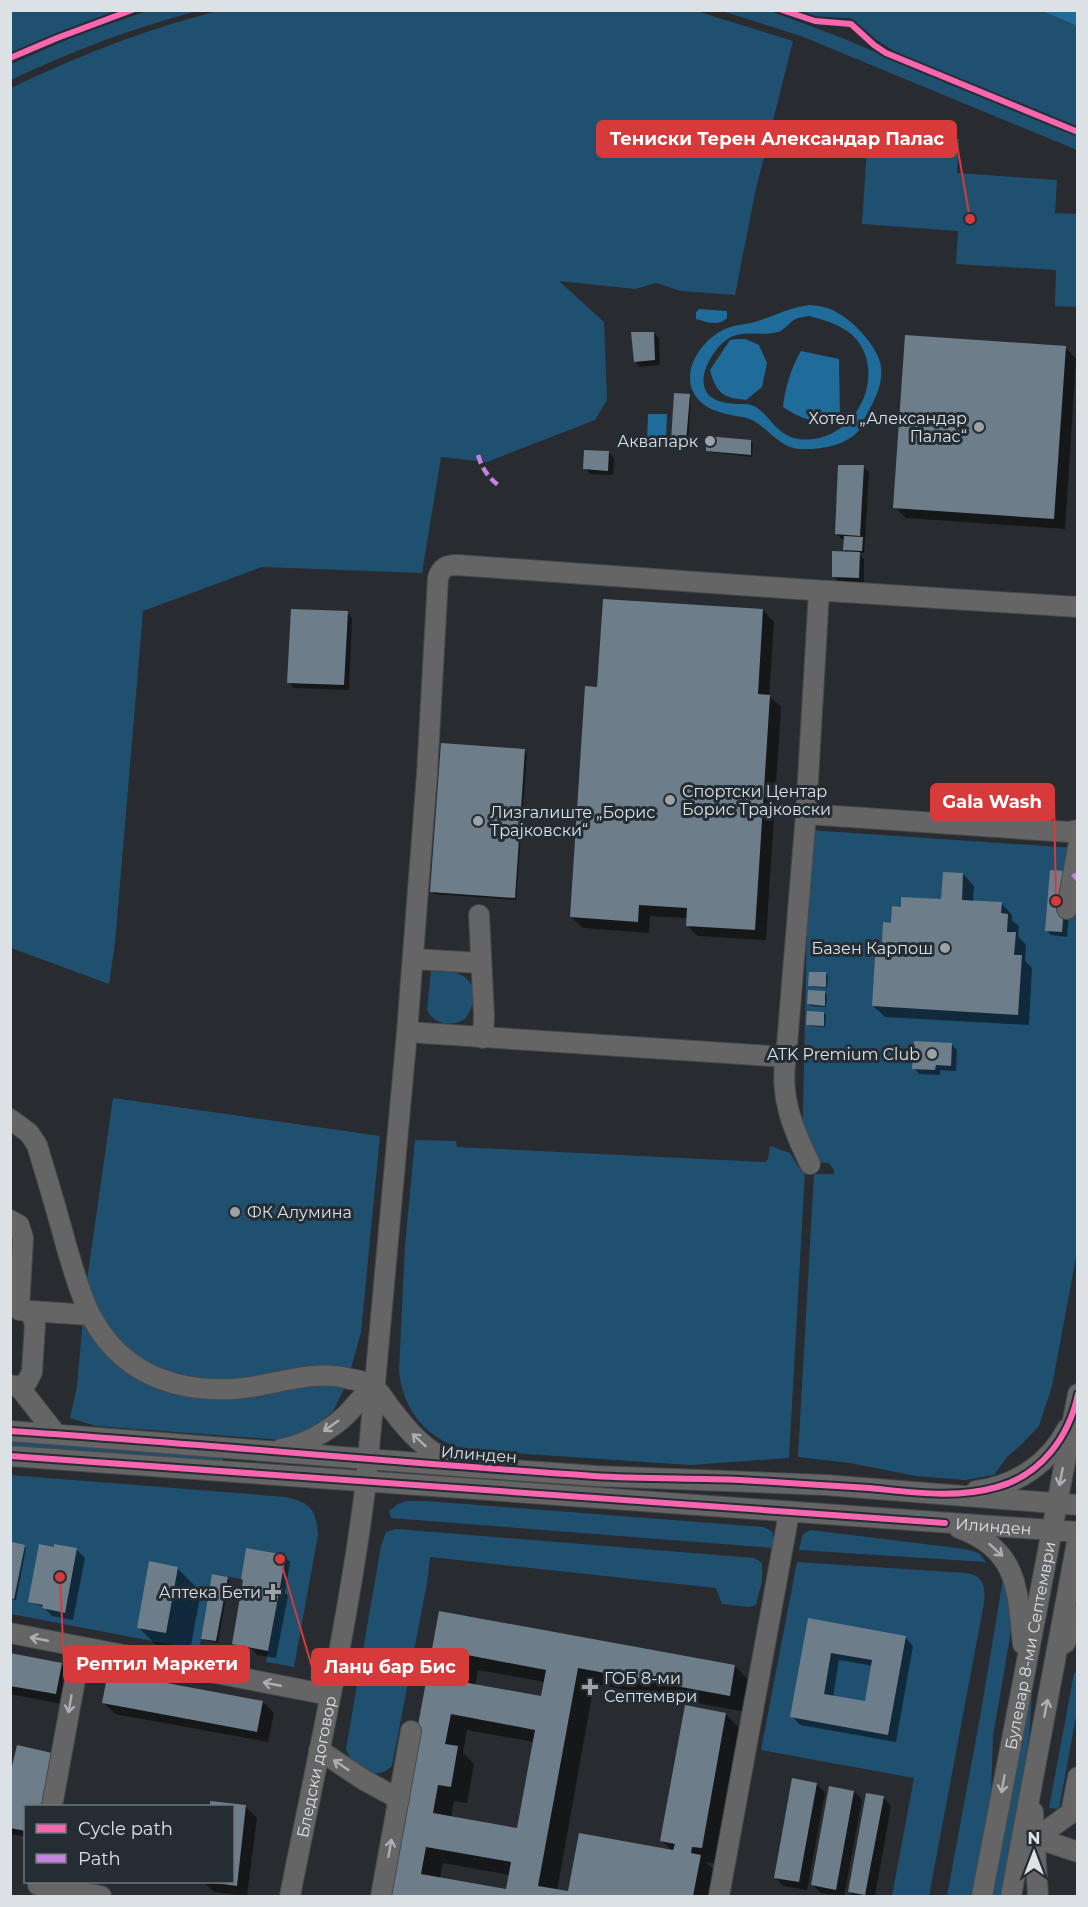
<svg xmlns="http://www.w3.org/2000/svg" width="1088" height="1907" font-family="Montserrat,sans-serif">
	<rect width="100%" height="100%" fill="#282c30"/>
	<!-- green -->
	<g fill="#20506f">
		<path d="M150,10L197,11C133,28 71,51 11,80V64L80,34Z"/>
		<path d="M223,10L696,11L793,41L755,193L735,295L681,291L656,283L635,289L559,281L604,322L607,400L595,420L487,462L441,457L422,573L262,567L143,611L115,943L109,984L11,948V88C78,56 150,27 223,10Z"/>
		<polygon points="10,11 11,10 117,11 11,53"/>
		<polygon points="722,11 767,10 773,12 842,38 1077,136 1077,150 801,36"/>
		<polygon points="796,11 1042,11 1077,26 1077,128 899,54 878,41 851,18 816,17"/>
		<polygon points="868,133 959,139 957,173 1057,180 1055,213 1077,214 1077,307 1055,306 1056,270 956,264 958,231 862,224"/>
		<polygon points="809,830 1075,848 1077,846 1077,1252 1052,1386 1039,1426 1021,1445 1007,1457 994,1475 965,1480 916,1476 850,1463 798,1457 814,1174 834,1174 834,1170 829,1163 802,1161"/>
		<path d="M431,971C439,972 451,971 459,974C479,982 476,1005 465,1019C452,1027 434,1025 427,1010Z"/>
		<polygon points="113,1098 380,1136 361,1332 347,1383 333,1411 317,1425 284,1440 96,1426 70,1418 77,1386 86,1287"/>
		<path d="M415,1140L456,1141L457,1147L765,1162L768,1159L770,1146L790,1153L801,1171H805L789,1458L690,1465L467,1450C427,1440 403,1411 399,1371L405,1246Z"/>
		<polygon points="10,1441 222,1456 223,1460 187,1460 11,1448"/>
		<path d="M10,1475L286,1497C311,1503 316,1509 318,1535L294,1667L266,1662L286,1556L246,1549L241,1579L213,1574L199,1650L11,1614Z"/>
		<polygon points="406,1501 427,1501 763,1527 772,1531 775,1542 771,1548 761,1547 391,1518 389,1511 398,1504"/>
		<polygon points="396,1529 754,1558 762,1563 762,1581 756,1605 750,1607 722,1604 716,1588 430,1557 427,1583 392,1766 384,1772 374,1774 350,1758 346,1749 381,1546 386,1532"/>
		<polygon points="810,1530 965,1549 979,1553 986,1562 799,1550 803,1534"/>
		<path d="M797,1562L966,1573C983,1575 986,1587 984,1603L929,1896H892L914,1778L761,1750Z"/>
		<polygon points="1003,1579 1006,1583 1011,1631 993,1736 991,1792 972,1896 947,1896 981,1712"/>
		<polygon points="1074,1673 1077,1673 1077,1711 1059,1809 1049,1808"/>
		<polygon points="1033,1677 1029,1738 1001,1896 993,1896"/>
	</g>
	<!-- water -->
	<g fill="#1f6b99" fill-rule="evenodd">
		<polygon points="1042,11 1077,11 1077,26"/>
		<path d="M810,305C819,306 828,307 836,312C853,320 879,348 881,367C883,385 875,399 867,414C864,419 862,425 859,430C847,446 819,450 800,449C777,448 764,420 742,417C729,415 713,412 703,404C675,381 697,343 723,330C734,324 747,325 758,321C776,315 791,307 810,305ZM809,316C828,321 849,327 860,344C883,381 856,433 814,439C772,445 771,405 745,404C734,404 719,404 710,396C694,382 711,352 725,341C740,328 761,337 778,332C785,330 789,322 796,319C800,317 806,317 809,316Z"/>
		<path d="M699,309L727,311V318C718,327 706,322 696,319V312Z"/>
		<path d="M737,339H745L759,345L767,363L762,387L746,400C723,398 716,393 710,370L730,340Z"/>
		<path d="M801,351L839,359L840,419C813,422 806,422 783,407C785,388 791,368 801,351Z"/>
		<polygon points="648,414 667,414 666,442 647,442"/>
	</g>
	<!-- shadow -->
	<g fill="#0007" fill-rule="evenodd">
		<polygon points="654,333 659,339 660,365 640,367 635,361"/>
		<polygon points="1065,347 1076,359 1065,529 906,518 895,507"/>
		<polygon points="689,396 691,398 688,443 675,442 672,440"/>
		<polygon points="751,442 753,444 752,457 710,452 708,450"/>
		<polygon points="608,452 614,458 613,475 590,474 585,468"/>
		<polygon points="863,467 869,472 865,540 864,553 858,553 864,559 864,582 839,582 833,576 848,553 844,550 845,539 842,539 836,533"/>
		<polygon points="763,610 774,622 769,696 781,707 766,940 698,936 687,925 687,918 650,916 649,933 583,928 571,917 598,688"/>
		<polygon points="347,613 352,618 349,690 294,688 289,682"/>
		<polygon points="524,751 527,753 516,900 434,894 432,892"/>
		<polygon points="963,874 974,886 973,902 1001,903 1012,915 1012,920 1019,926 1018,936 1026,945 1025,961 1032,968 1029,1025 885,1017 873,1006 883,944 902,909 943,901"/>
		<polygon points="1072,878 1067,937 1051,935 1046,930"/>
		<polygon points="826,974 828,976 827,988 812,987 810,985"/>
		<polygon points="825,993 827,995 826,1007 811,1006 809,1004"/>
		<polygon points="824,1013 826,1015 825,1027 810,1026 808,1024"/>
		<polygon points="951,1044 957,1050 956,1071 940,1070 940,1075 919,1074 914,1068"/>
		<polygon points="13,1544 26,1548 16,1600 10,1599 10,1556"/>
		<polygon points="76,1549 85,1558 73,1620 52,1616 44,1607 30,1602"/>
		<polygon points="285,1557 290,1562 285,1593 288,1596 276,1658 257,1655 251,1648 236,1646 234,1644"/>
		<polygon points="177,1568 201,1592 189,1656 162,1651 138,1627"/>
		<polygon points="227,1578 229,1580 218,1643 205,1640 203,1638"/>
		<path d="M440,1613L735,1666L751,1683L746,1712L594,1684L557,1891L569,1893L672,1851L661,1840L726,1714L742,1731L718,1864L706,1862L717,1873L712,1896H391L389,1894ZM478,1670L545,1682L542,1698L475,1686ZM467,1730L534,1742L518,1830L451,1818L454,1801L467,1803L474,1764L463,1753ZM443,1863L510,1875L507,1891L440,1878Z"/>
		<path d="M809,1620L905,1637L913,1646L896,1742L800,1725L792,1716ZM839,1660L873,1666L866,1703L833,1697Z"/>
		<polygon points="10,1655 61,1664 72,1676 67,1705 10,1694"/>
		<polygon points="263,1702 274,1713 268,1742 115,1714 104,1703"/>
		<polygon points="51,1754 50,1806 26,1806 26,1837 10,1834 10,1782"/>
		<polygon points="817,1784 825,1793 807,1890 784,1886 775,1877"/>
		<polygon points="854,1792 862,1800 844,1896 821,1893 812,1884"/>
		<polygon points="883,1797 891,1806 875,1896 854,1896 849,1892"/>
		<polygon points="212,1802 245,1806 257,1818 247,1896 214,1892 203,1882 232,1882 232,1806 211,1806"/>
	</g>
	<!-- building -->
	<g fill="#6d7d8a" fill-rule="evenodd">
		<polygon points="631,332 654,332 655,360 634,362"/>
		<polygon points="905,335 1066,346 1054,519 893,508"/>
		<polygon points="674,393 690,394 686,442 671,441"/>
		<polygon points="706,436 751,440 751,455 706,451"/>
		<polygon points="584,450 609,451 608,471 583,469"/>
		<polygon points="838,465 864,465 860,536 835,534"/>
		<polygon points="844,536 863,537 862,551 843,550"/>
		<polygon points="832,551 860,552 859,578 832,577"/>
		<polygon points="603,599 763,609 758,694 770,695 755,930 686,926 687,908 639,905 638,922 570,917 585,686 597,687"/>
		<polygon points="291,609 348,611 344,685 287,683"/>
		<polygon points="441,743 525,749 515,898 430,892"/>
		<polygon points="1050,870 1067,871 1062,932 1045,931"/>
		<polygon points="943,872 963,873 962,900 1002,902 1001,913 1008,914 1007,932 1016,932 1014,955 1022,955 1018,1015 872,1006 876,942 882,942 883,922 891,923 892,906 901,907 901,897 941,899"/>
		<polygon points="809,972 826,972 826,987 808,986"/>
		<polygon points="808,990 825,991 825,1006 807,1004"/>
		<polygon points="807,1011 824,1012 824,1026 806,1025"/>
		<polygon points="914,1041 952,1043 951,1066 936,1065 935,1070 912,1069"/>
		<polygon points="12,1542 25,1545 14,1599 10,1598"/>
		<polygon points="39,1544 54,1547 54,1544 77,1548 65,1613 42,1608 43,1605 28,1602"/>
		<polygon points="246,1548 286,1555 268,1651 232,1644 243,1580 241,1579"/>
		<polygon points="149,1561 178,1567 166,1633 137,1628"/>
		<polygon points="212,1574 228,1577 216,1641 201,1639"/>
		<path d="M439,1611L735,1665L730,1696L578,1668L538,1886L568,1891L579,1833L673,1850L675,1844L660,1841L685,1705L726,1713L702,1848L692,1847L691,1853L701,1855L693,1896H399L387,1894ZM462,1654L546,1670L541,1696L457,1681ZM451,1714L535,1730L517,1828L433,1813L438,1785L451,1787L458,1746L445,1744ZM426,1847L511,1862L506,1889L421,1874Z"/>
		<path d="M808,1618L906,1636L888,1735L790,1717ZM831,1653L872,1660L865,1701L824,1694Z"/>
		<polygon points="10,1653 62,1663 56,1694 10,1686"/>
		<polygon points="108,1672 263,1701 257,1732 102,1703"/>
		<polygon points="17,1745 52,1753 41,1806 26,1806 26,1831 10,1828 10,1775"/>
		<polygon points="792,1778 817,1783 799,1882 774,1878"/>
		<polygon points="829,1786 854,1791 836,1890 811,1885"/>
		<polygon points="866,1793 884,1796 865,1895 848,1892"/>
		<polygon points="210,1801 246,1805 237,1886 215,1883 232,1882 232,1806 210,1806"/>
	</g>
	<g fill="none" stroke-linecap="round" stroke-linejoin="round">
		<defs>
			<g id="minor">
				<polyline points="806,814 1069,832 1078,830"/>
				<polyline points="1067,909 1078,847"/>
				<polyline points="479,915 484,1015 483,1038"/>
				<polyline points="413,959 481,963"/>
				<polyline points="407,1032 786,1057 806,814 819,591"/>
				<path d="M786,1057C779,1096 793,1129 810,1164"/>
				<path d="M10,1119L29,1133L37,1145C47,1178 57,1211 66,1245C73,1268 79,1292 90,1314C119,1371 171,1392 233,1389C273,1387 309,1368 350,1379C357,1380 370,1383 375,1388C382,1394 386,1403 392,1410C408,1431 427,1453 453,1462"/>
				<polyline points="10,1220 19,1225 23,1238 19,1310 30,1311 35,1324 32,1372 27,1382 19,1387"/>
				<polyline points="30,1311 90,1315"/>
				<polyline points="10,1385 19,1387 56,1434"/>
				<polyline points="10,1431 470,1467 597,1476 826,1485 1078,1505"/>
				<path d="M281,1449C304,1445 327,1432 344,1417C355,1407 362,1395 374,1387"/>
				<path id="s1" d="M10,1456L1078,1532"/>
				<path d="M976,1491C1015,1486 1049,1464 1067,1429"/>
				<path d="M959,1528C1019,1550 1017,1589 1023,1644"/>
				<polyline points="10,1633 329,1695"/>
				<polyline points="1065,1643 1078,1616"/>
				<polyline points="319,1750 364,1780 399,1799"/>
				<polyline points="52,1806 81,1647"/>
				<polyline points="1033,1812 1038,1896"/>
				<polyline points="1036,1838 1071,1813 1078,1777"/>
				<polyline points="1036,1838 1078,1852"/>
				<polyline points="38,1885 101,1896"/>
				<path id="s2" d="M290,1896C317,1759 349,1621 366,1482L407,1032L427,774L438,578C441,568 446,565 457,565L797,589L1078,607"/>
				<polyline points="381,1896 411,1731"/>
				<polyline points="719,1896 789,1513"/>
				<path id="s3" d="M982,1896L1078,1394"/>
				<polyline points="1011,1896 1078,1537"/>
			</g>
		</defs>
		<!-- minor casing -->
		<use href="#minor" stroke="#46494c" stroke-width="22"/>
		<!-- minor -->
		<use href="#minor" stroke="#666566" stroke-width="20"/>
		<!-- quiet -->
		<g stroke="#c483df" stroke-width="4.5" stroke-dasharray="9 4.5" stroke-linecap="butt">
			<path d="M478,455C482,468 487,476 498,485"/>
			<polyline points="1073,874 1078,880"/>
		</g>
		<defs>
			<g id="cycleway">
				<polyline points="782,10 815,21 851,24 874,45 886,53 1078,132"/>
				<polyline points="10,58 57,38 132,10"/>
				<path d="M10,1431C205,1444 399,1463 594,1476C642,1479 691,1478 740,1480C783,1483 826,1485 869,1488C911,1492 956,1499 997,1487C1041,1475 1069,1437 1078,1394"/>
				<polyline points="10,1456 945,1523"/>
			</g>
		</defs>
		<!-- cycleway casing -->
		<use href="#cycleway" stroke="#242d33" stroke-width="10"/>
		<!-- cycleway -->
		<use href="#cycleway" stroke="#f766af" stroke-width="6"/>
	</g>
	<!-- one-way arrows -->
	<defs><path id="oneway-shaft" d="M-6 0H5M1.5-3L5.5 0L1.5 3" fill="none" stroke-width="1.6" stroke-linecap="round" stroke-linejoin="round" transform="scale(1.5)"/></defs>
	<g stroke="#adafb2">
		<use href="#oneway-shaft" transform="translate(331 1426) rotate(145)"/>
		<use href="#oneway-shaft" transform="translate(419 1440) rotate(-137)"/>
		<use href="#oneway-shaft" transform="translate(1061 1477) rotate(101)"/>
		<use href="#oneway-shaft" transform="translate(996 1550) rotate(42)"/>
		<use href="#oneway-shaft" transform="translate(39 1639) rotate(-169)"/>
		<use href="#oneway-shaft" transform="translate(272 1684) rotate(-169)"/>
		<use href="#oneway-shaft" transform="translate(70 1704) rotate(100)"/>
		<use href="#oneway-shaft" transform="translate(1046 1708) rotate(-79)"/>
		<use href="#oneway-shaft" transform="translate(341 1765) rotate(-146)"/>
		<use href="#oneway-shaft" transform="translate(1003 1784) rotate(100)"/>
		<use href="#oneway-shaft" transform="translate(390 1848) rotate(-80)"/>
	</g>
	<!-- markers -->
	<g fill="#9da2a6" stroke="#242d33" stroke-width="2">
		<circle cx="979" cy="427" r="6"/>
		<circle cx="710" cy="441" r="6"/>
		<circle cx="670" cy="800" r="6"/>
		<circle cx="478" cy="821" r="6"/>
		<circle cx="945" cy="948" r="6"/>
		<circle cx="932" cy="1054" r="6"/>
		<circle cx="235" cy="1212" r="6"/>
		<path d="M270 1583h6v6h6v6h-6v6h-6v-6h-6v-6h6z"/>
		<path d="M587 1678h6v6h6v6h-6v6h-6v-6h-6v-6h6z"/>
	</g>
	<g text-anchor="middle" stroke-width="6" stroke-linejoin="round" paint-order="stroke">
		<!-- poi labels -->
		<g font-size="16" fill="#dce1e5" stroke="#242d33" text-anchor="end">
			<text x="967" y="424">Хотел „Александар<tspan x="967" dy="18">Палас“</tspan></text>
			<text x="698" y="447">Аквапарк</text>
			<text x="682" y="797" text-anchor="start">Спортски Центар<tspan x="682" dy="18">Борис Трајковски</tspan></text>
			<text x="490" y="818" text-anchor="start">Лизгалиште „Борис<tspan x="490" dy="18">Трајковски“</tspan></text>
			<text x="933" y="954">Базен Карпош</text>
			<text x="920" y="1060">ATK Premium Club</text>
			<text x="247" y="1218" text-anchor="start">ФК Алумина</text>
			<text x="261" y="1598">Аптека Бети</text>
			<text x="604" y="1684" text-anchor="start">ГОБ 8-ми<tspan x="604" dy="18">Септември</tspan></text>
		</g>
		<!-- street labels -->
		<g font-size="16" fill="#dce1e5" stroke="#242d33">
			<text transform="translate(479 1454) rotate(4)" y="6">Илинден</text>
			<text dy="6" stroke="none"><textPath href="#s1" startOffset="986">Илинден</textPath></text>
			<text dy="6" stroke="none"><textPath href="#s3" startOffset="255">Булевар 8-ми Септември</textPath></text>
			<text dy="6" stroke="none"><textPath href="#s2" startOffset="132">Бледски договор</textPath></text>
		</g>
	</g>
	<!-- callouts -->
	<path fill="none" stroke="#d73a3b" stroke-width="2" d="M970 219L956 139M1056 901L1054 802M60 1577L64 1664M280 1559L312 1667"/>
	<g fill="#d73a3b" stroke="#242d33" stroke-width="2">
		<circle cx="970" cy="219" r="6"/>
		<circle cx="1056" cy="901" r="6"/>
		<circle cx="60" cy="1577" r="6"/>
		<circle cx="280" cy="1559" r="6"/>
	</g>
	<g fill="#d73a3b" stroke="#d73a3b" stroke-width="2">
		<rect x="597" y="121" width="359" height="36" rx="6"/>
		<rect x="931" y="784" width="123" height="36" rx="6"/>
		<rect x="64" y="1646" width="185" height="36" rx="6"/>
		<rect x="312" y="1649" width="156" height="36" rx="6"/>
	</g>
	<g font-size="18" text-anchor="middle" font-weight="bold" fill="#fff">
		<text x="777" y="145">Тениски Терен Александар Палас</text>
		<text x="992" y="808">Gala Wash</text>
		<text x="157" y="1670">Рептил Маркети</text>
		<text x="390" y="1673">Ланџ бар Бис</text>
	</g>
	<!-- border -->
	<rect width="1088" height="1907" fill="none" stroke="#dce1e5" stroke-width="24"/>
	<!-- legend -->
	<rect x="24" y="1805" width="210" height="78" fill="#242d33" stroke="#6e757a" stroke-width="1.5"/>
	<rect x="36" y="1824" width="30" height="9" fill="#f766af" stroke="#6e757a" stroke-width="1.5"/>
	<text x="78" y="1835" font-size="18" fill="#dce1e5">Cycle path</text>
	<rect x="36" y="1854" width="30" height="9" fill="#c483df" stroke="#6e757a" stroke-width="1.5"/>
	<text x="78" y="1865" font-size="18" fill="#dce1e5">Path</text>
	<!-- north arrow -->
	<g transform="translate(1034 1853)" stroke="#242d33" stroke-width="4.5" paint-order="stroke">
	<path d="M0-4.5L10 22L0 15L-10 22Z" fill="#dce1e5"/>
	<text y="-9" font-size="16" font-weight="bold" text-anchor="middle" fill="#dce1e5">N</text>
	</g>
</svg>
